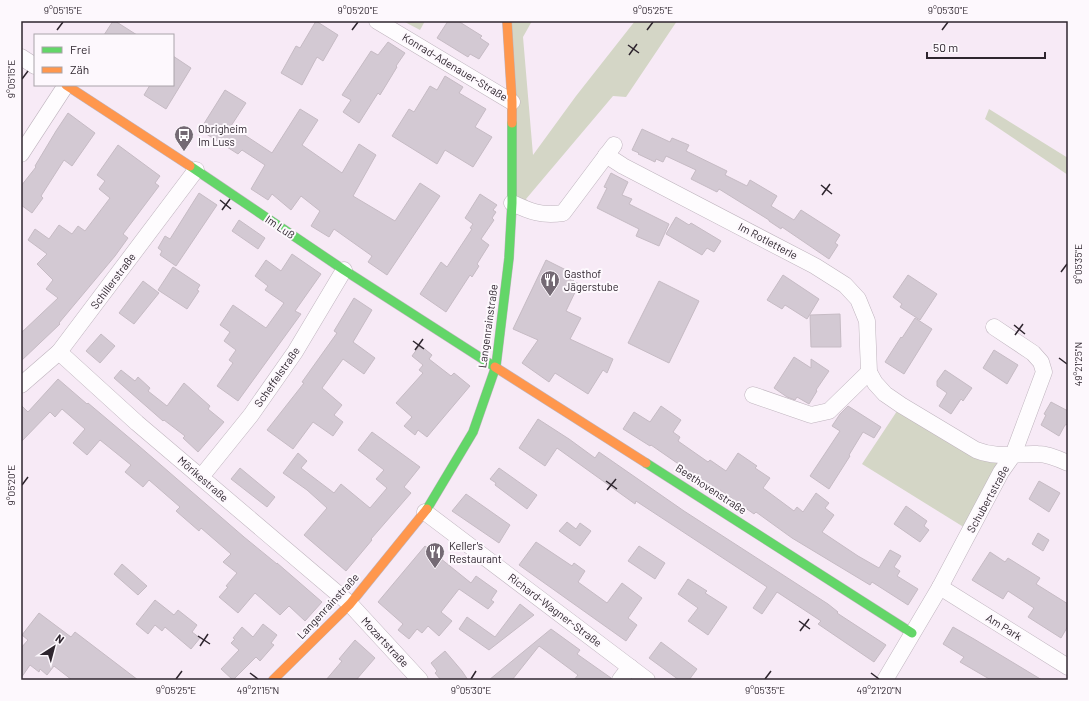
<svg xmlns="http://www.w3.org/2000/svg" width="1089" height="701" font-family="Barlow,sans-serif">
	<rect width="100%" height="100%" fill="#f7eaf6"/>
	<!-- green -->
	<g fill="#d4d6c6">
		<polygon points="403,21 425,21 420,30"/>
		<path d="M507,21H532L523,37L533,155L576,96L635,21H677L626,97L613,96L526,199C538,211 542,212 560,209L614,145L563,213C538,215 534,213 512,203V102Z"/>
		<polygon points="989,109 1068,158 1068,175 985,119"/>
		<polygon points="901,405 940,429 1013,455 970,531 862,464"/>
	</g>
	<!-- building -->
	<g fill="#d3c9d3" stroke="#c6bbc4">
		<polygon points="113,21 115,21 137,35 104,35"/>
		<polygon points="316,21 338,35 323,61 317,57 302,85 281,73 296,46 300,48"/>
		<polygon points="448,21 458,21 482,36 480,38 489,44 479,59 470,54 468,57 437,38"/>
		<polygon points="388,42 405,53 396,66 397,67 380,95 378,93 359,123 343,112 351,100 342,95 371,51 378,55"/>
		<polygon points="173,56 191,68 166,109 144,95 150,85 173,85"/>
		<polygon points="445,76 463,87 459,93 486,109 475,127 492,137 473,167 445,150 437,164 392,136 409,109 414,112 430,86 437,90"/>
		<polygon points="225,90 246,103 231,126 272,153 300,109 318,120 302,145 342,173 359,144 376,155 353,196 395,221 420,183 440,196 387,275 368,262 372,256 334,229 329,237 311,226 320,211 301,196 291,210 272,194 268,200 251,189 265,165 242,150 238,154 200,130"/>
		<polygon points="68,113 95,133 72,166 64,160 41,196 43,198 32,213 21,205 21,186 36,167 35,166 56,131"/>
		<polygon points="642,129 670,142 672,138 689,145 686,151 727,171 725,175 747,186 750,180 777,196 771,206 794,220 801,210 840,235 835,243 838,245 829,259 782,227 781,229 769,221 769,220 719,189 717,192 691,179 696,170 666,156 663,162 656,159 655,162 638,154 639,153 632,150"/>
		<polygon points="118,145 160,176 155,183 159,186 123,234 128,238 115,256 59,323 60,324 21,361 21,333 58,298 46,289 53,280 37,264 47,254 28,240 35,229 49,239 59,225 72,234 78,226 85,231 110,198 99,189 105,181 97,175"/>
		<polygon points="611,173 628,182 622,195 632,199 629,204 669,224 659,246 636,236 639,229 597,208 607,188 604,187"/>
		<polygon points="199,193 217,205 176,266 160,255 162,251 158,248 165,236 170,239"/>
		<polygon points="480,194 497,205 493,210 496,212 492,218 494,220 481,239 489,245 477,264 479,266 472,277 470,275 446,312 420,294 441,262 447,267 472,229 470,228 473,224 465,218"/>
		<polygon points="676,217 689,225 691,223 721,241 714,252 707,248 702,255 666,234"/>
		<polygon points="239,220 265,238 258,249 232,231"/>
		<polygon points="292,254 321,274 295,311 301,314 238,401 217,386 233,363 229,360 236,350 224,341 230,332 220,325 233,305 266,328 284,303 265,290 268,286 255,276 266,260 281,271"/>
		<polygon points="546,260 576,275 573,281 579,284 566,311 581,318 570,339 613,359 607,373 603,370 588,394 555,373 549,382 522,363 538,340 513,329"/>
		<polygon points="173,267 200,285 197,290 199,291 187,309 158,290"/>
		<polygon points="783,275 819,299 807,319 785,305 782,309 767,300"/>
		<polygon points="908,275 937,294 920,320 900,307 902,304 893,297"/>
		<polygon points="143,281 159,293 134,324 119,313"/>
		<polygon points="659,281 699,301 669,363 628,343"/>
		<polygon points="354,298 372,310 353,342 375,358 364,374 343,359 322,388 342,405 334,415 343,422 333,436 313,422 293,449 267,430 304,383 302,382 337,333 334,331"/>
		<polygon points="840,314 841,347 811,347 810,315"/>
		<polygon points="915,318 932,329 904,374 885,362 901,337 902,338"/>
		<polygon points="101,334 115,346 100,363 86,351"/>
		<polygon points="420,345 432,355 429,359 451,376 454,373 470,386 427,437 418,430 415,435 404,426 412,417 396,403 423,373 419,370 423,365 412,356"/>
		<polygon points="994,350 1018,365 1007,384 983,368"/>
		<polygon points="794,357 811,368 811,359 829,371 816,390 817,391 809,404 797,397 795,400 787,397 774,388"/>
		<polygon points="121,370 135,381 138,377 150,388 148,391 167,406 184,383 210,406 208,409 224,422 198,452 183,438 185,436 164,420 163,421 114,378"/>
		<polygon points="945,370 972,388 963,401 961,399 951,414 939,406 947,393 937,386 937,381"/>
		<polygon points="58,379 87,404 88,403 139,446 244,537 277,564 277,563 322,602 305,621 289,606 280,615 255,593 238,613 219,597 228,587 226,586 237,573 223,562 231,554 201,528 199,531 176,511 180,507 149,480 143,487 125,472 131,465 100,440 87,455 73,443 85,429 62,409 55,417 50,412 21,442 21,405 28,412"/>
		<polygon points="1051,402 1068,411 1068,424 1065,425 1059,436 1041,425 1046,415 1044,414"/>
		<polygon points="661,406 681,420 673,432 680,437 678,441 708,462 710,460 726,471 738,453 757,466 755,468 770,478 763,488 794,511 797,507 803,512 816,493 829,503 825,508 834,515 822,532 858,556 879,568 890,550 901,556 894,567 900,571 897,576 918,589 908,605 872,582 870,585 792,538 756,512 754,514 720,490 719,492 651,445 650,446 623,429 634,412 650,422"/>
		<polygon points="848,406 881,427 874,438 863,432 849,455 850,456 829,489 810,476 840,431 832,426 840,414"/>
		<polygon points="538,419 569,439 595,458 599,452 684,511 828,604 838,612 837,613 886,645 874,662 818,624 821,621 777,592 762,614 753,608 767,587 636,501 635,504 557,448 545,466 519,448"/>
		<polygon points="372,432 420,467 404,487 411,493 371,539 372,540 346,571 304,535 327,508 307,490 283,473 298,453 307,461 301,468 334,493 341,484 370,508 387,488 376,479 384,470 358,450"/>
		<polygon points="240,468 275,497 267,507 231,479"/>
		<polygon points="499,468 537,495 527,509 495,485 496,483 490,479"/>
		<polygon points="1039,481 1060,493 1049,512 1029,499"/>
		<polygon points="466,494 510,525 499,543 452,511"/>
		<polygon points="906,506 927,521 924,526 929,530 920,542 894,524"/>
		<polygon points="567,522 576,529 580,523 591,531 580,546 559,531"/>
		<polygon points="1038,533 1049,540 1043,551 1032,544"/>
		<polygon points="536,542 572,566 574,563 585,571 578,582 607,603 622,583 642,598 628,618 637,625 626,641 519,565"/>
		<polygon points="425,546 471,583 476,576 497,591 491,600 494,602 488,609 459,589 441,612 452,621 439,636 428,626 422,633 417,629 409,639 398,630 403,624 378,602"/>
		<polygon points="639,546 665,563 655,579 628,561"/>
		<polygon points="990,552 1005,562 1008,558 1040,578 1036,584 1068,604 1068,626 1061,638 1028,617 1034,608 1008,591 1003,599 972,580"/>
		<polygon points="122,564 147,586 138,595 114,574"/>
		<polygon points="688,579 707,591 705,593 727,607 708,635 688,621 698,608 678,594"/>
		<polygon points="155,600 174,615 178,610 197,625 192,632 200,638 191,649 165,627 162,631 155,625 148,634 136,624"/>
		<polygon points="520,604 534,615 489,650 459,629 467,617 495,637"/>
		<polygon points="39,613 71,637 75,632 138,680 72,680 54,666 47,675 40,669 39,672 30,665 21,678 21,648 28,640 22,635"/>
		<polygon points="263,624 277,635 271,643 274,645 260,661 256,657 233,680 221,669 239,650 231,643 235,639 233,638 242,627 253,637"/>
		<polygon points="953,627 974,639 1042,680 991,680 960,662 964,657 943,644"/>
		<polygon points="551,629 580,650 577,654 611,678 611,680 574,680 578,675 539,646 512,680 489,680"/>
		<polygon points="355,640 375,658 356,680 326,680 342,661 339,659"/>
		<polygon points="661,642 697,669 689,680 679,680 649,658"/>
		<polygon points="445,651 462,671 468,680 441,680 435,673 437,671 431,663"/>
	</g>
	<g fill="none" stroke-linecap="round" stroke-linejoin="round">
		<defs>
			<g id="street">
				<polyline points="377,21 512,102"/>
				<polyline points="21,57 35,66"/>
				<polyline points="21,154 66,85"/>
				<path d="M606,155L623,166L815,266L845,285L858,299L867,321L869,372L875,383L885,394L901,405L976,450C999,459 1015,453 1038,454C1048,454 1059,459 1068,463"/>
				<path d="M512,203C531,212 542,216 563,213L614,145"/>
				<polyline points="59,352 137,423 350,604 420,680"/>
				<polyline points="21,385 59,352 196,170"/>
				<polyline points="753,395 811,415 829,411 869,372"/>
				<polyline points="201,477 251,415 295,352 344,270"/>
				<polyline points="425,512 647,680"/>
				<polyline points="940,587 1068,667"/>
				<polyline points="620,680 630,667"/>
				<polyline points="885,680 940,587 1001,472 1013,455 1044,372 1041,362 1033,353 994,327"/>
			</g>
			<g id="fast">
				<polyline points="190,166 344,270 495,367"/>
				<polyline points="646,463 912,633"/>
				<polyline points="427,509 473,432 496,366 509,258 512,203 512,123"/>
			</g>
			<g id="slow">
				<polyline points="507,21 512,102 512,123"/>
				<polyline points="66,85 190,166"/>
				<polyline points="495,367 646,463"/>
				<polyline points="273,680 350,604 427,509"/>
			</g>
		</defs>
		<!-- street casing -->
		<use href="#street" stroke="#bfb4be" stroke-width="17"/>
		<!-- fast casing -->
		<use href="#fast" stroke="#bfb4be" stroke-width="10"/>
		<!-- slow casing -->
		<use href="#slow" stroke="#bfb4be" stroke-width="10"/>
		<!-- street -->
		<use href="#street" stroke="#fefcfe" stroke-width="16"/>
		<!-- fast -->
		<use href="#fast" stroke="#63d668" stroke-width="9"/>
		<!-- slow -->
		<use href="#slow" stroke="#ff974d" stroke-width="9"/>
	</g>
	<!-- ticks -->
	<path fill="none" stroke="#2e252e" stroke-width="1.5" d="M57,30L63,22M352,30L358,22M647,30L653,22M942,30L948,22M628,45L639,53M629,55L637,44M22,79L28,71M821,185L832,194M822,195L830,184M220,200L231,209M222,210L230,199M1061,272L1067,264M1014,325L1025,334M1015,335L1023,324M413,341L424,349M415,350L423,339M1059,358L1067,364M606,481L617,489M22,485L28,477M607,490L616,479M799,621L810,629M800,631L809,619M198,636L210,644M200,646L208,634M250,673L258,679M871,673L879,679M176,679L182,671M471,679L476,671M765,679L771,671"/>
	<!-- icons -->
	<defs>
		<symbol id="bus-pin" viewBox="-11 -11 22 30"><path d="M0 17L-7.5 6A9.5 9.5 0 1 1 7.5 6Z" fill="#746a74" stroke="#fdf8fd"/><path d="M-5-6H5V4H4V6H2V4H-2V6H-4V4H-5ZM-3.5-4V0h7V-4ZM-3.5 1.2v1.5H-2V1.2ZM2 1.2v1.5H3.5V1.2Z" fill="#fff"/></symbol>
		<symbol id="restaurant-pin" viewBox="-11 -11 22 30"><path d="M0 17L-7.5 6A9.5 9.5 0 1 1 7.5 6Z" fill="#746a74" stroke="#fdf8fd"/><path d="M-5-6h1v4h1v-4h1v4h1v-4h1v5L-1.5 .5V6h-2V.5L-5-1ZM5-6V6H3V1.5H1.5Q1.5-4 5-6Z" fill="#fff"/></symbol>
	</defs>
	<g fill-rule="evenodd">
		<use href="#bus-pin" x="173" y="124" width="22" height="30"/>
		<use href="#restaurant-pin" x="539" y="269" width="22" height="30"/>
		<use href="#restaurant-pin" x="424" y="541" width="22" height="30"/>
	</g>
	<g text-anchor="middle" stroke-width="4" stroke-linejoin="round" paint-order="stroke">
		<!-- street labels -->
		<g font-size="11" fill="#2e252e" stroke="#fdf8fd">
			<text transform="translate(455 67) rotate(31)" y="4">Konrad-Adenauer-Straße</text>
			<text transform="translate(280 227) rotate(34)" y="4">Im Luß</text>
			<text transform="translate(768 241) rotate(28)" y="4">Im Rotletterle</text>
			<text transform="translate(113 281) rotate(-53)" y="4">Schillerstraße</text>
			<text transform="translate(488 326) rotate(-82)" y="4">Langenrainstraße</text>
			<text transform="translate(277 377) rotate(-55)" y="4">Scheffelstraße</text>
			<text transform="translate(203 479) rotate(41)" y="4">Mörikestraße</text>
			<text transform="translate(711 489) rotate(33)" y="4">Beethovenstraße</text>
			<text transform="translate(988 499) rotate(-61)" y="4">Schubertstraße</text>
			<text transform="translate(328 606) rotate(-47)" y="4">Langenrainstraße</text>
			<text transform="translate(555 610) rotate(37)" y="4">Richard-Wagner-Straße</text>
			<text transform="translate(1004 627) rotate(32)" y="4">Am Park</text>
			<text transform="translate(385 642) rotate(47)" y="4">Mozartstraße</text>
		</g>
		<!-- poi labels -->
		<g font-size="11" fill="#2e252e" stroke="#fdf8fd" text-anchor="start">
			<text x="198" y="133">Obrigheim<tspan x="198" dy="13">Im Luss</tspan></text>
			<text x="564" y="278">Gasthof<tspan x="564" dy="13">Jägerstube</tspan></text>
			<text x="449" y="550">Keller's<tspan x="449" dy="13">Restaurant</tspan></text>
		</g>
	</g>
	<!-- border -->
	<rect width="1089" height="701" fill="none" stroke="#fdf8fd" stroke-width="44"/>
	<!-- legend -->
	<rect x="34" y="34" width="140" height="52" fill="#fdf8fd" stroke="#aaa4aa"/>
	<rect x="42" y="47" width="20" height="6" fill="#63d668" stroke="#aaa4aa"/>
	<text x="70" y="54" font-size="12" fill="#2e252e">Frei</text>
	<rect x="42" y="67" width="20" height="6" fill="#ff974d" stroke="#aaa4aa"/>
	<text x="70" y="74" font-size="12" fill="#2e252e">Zäh</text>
	<!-- north arrow -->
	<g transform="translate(54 647) rotate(36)" stroke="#fdf8fd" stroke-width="3" paint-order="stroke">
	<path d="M0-3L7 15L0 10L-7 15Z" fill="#2e252e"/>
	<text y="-6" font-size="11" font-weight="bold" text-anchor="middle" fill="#2e252e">N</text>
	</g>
	<!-- scale -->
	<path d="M927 52v6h118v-6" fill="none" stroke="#2e252e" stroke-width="2"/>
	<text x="933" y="52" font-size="12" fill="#2e252e" stroke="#fdf8fd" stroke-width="3" paint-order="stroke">50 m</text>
	<rect x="22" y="22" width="1045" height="657" fill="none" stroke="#2e252e" stroke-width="1.5"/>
	<g font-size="10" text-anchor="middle" fill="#2e252e">
		<text x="63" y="14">9°05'15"E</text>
		<text x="358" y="14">9°05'20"E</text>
		<text x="653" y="14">9°05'25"E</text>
		<text x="948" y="14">9°05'30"E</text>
		<text transform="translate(11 79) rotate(-90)" y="4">9°05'15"E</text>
		<text transform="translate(1078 264) rotate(-90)" y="4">9°05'35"E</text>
		<text transform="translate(1078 364) rotate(-90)" y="4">49°21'25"N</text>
		<text transform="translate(11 485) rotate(-90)" y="4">9°05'20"E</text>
		<text x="176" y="694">9°05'25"E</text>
		<text x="258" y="694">49°21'15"N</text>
		<text x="471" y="694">9°05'30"E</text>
		<text x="765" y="694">9°05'35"E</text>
		<text x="879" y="694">49°21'20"N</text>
	</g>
</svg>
